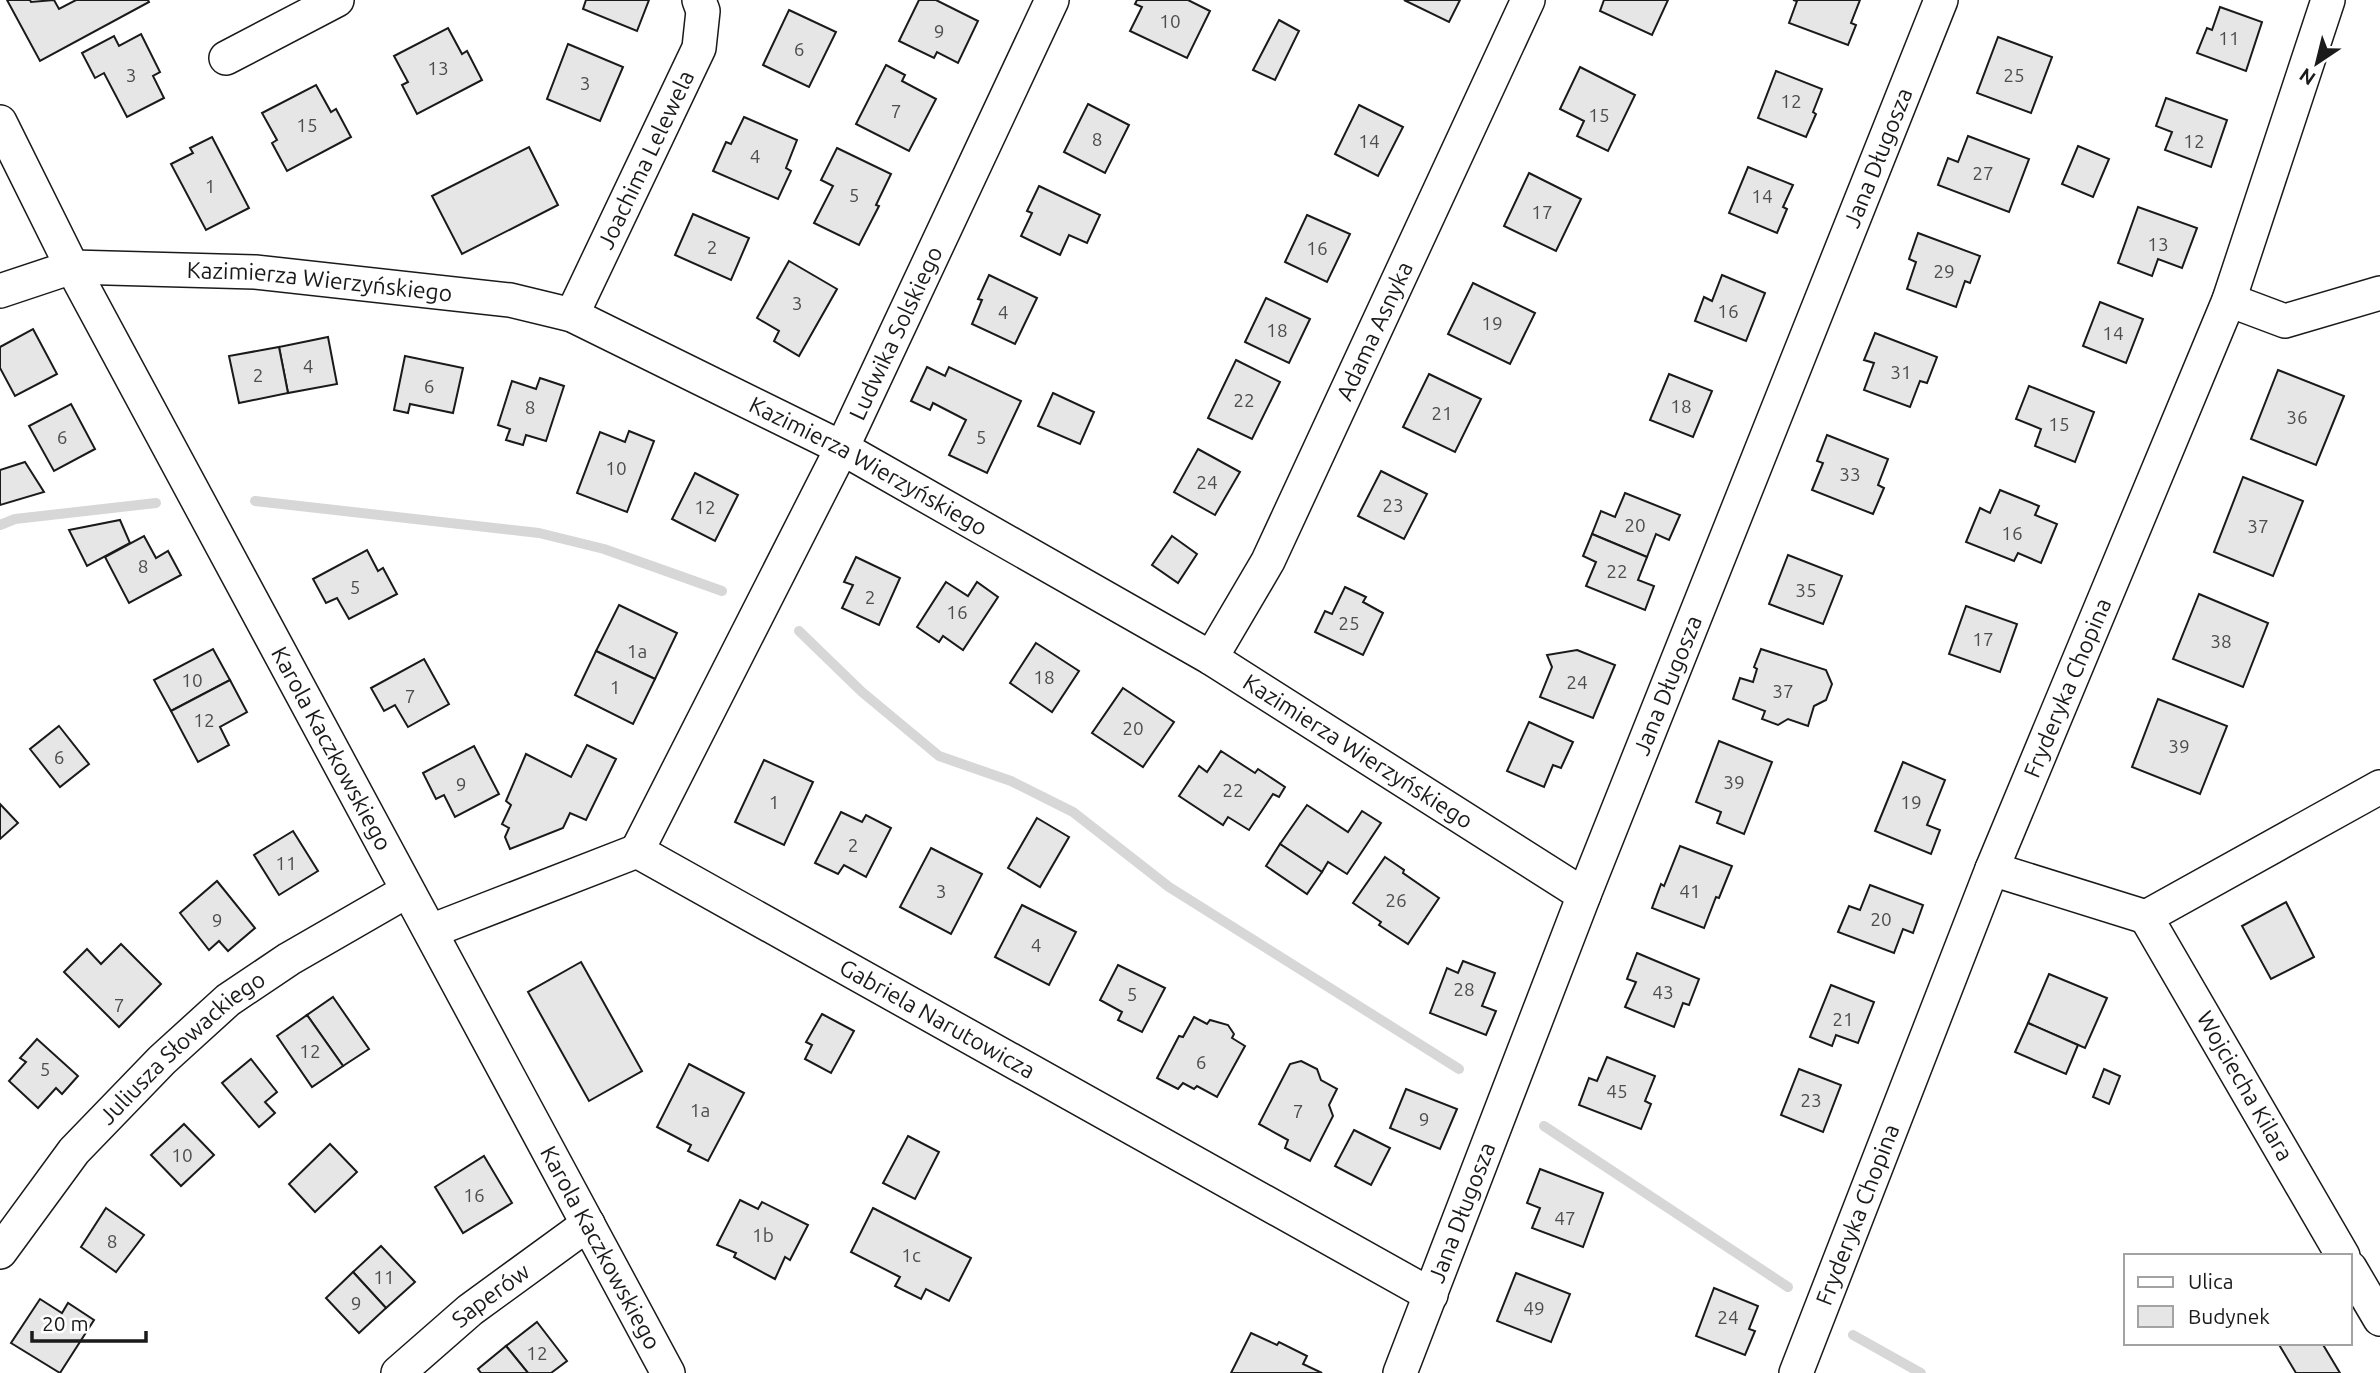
<svg xmlns="http://www.w3.org/2000/svg" width="2380" height="1373" font-family="Ubuntu,sans-serif">
	<rect width="100%" height="100%" fill="#fff"/>
	<g fill="none" stroke-linecap="round" stroke-linejoin="round">
		<!-- stream -->
		<g stroke="#d7d7d7" stroke-width="10">
			<polyline points="255,501 539,533 604,549 722,591"/>
			<polyline points="0,525 15,519 156,503"/>
			<polyline points="799,631 862,692 939,756 1011,781 1073,812 1169,887 1459,1069"/>
			<polyline points="1544,1126 1788,1287"/>
			<polyline points="1853,1335 1921,1373"/>
		</g>
	</g>
	<!-- building -->
	<g fill="#e6e6e6" stroke="#1a1a1a" stroke-width="2">
		<polygon points="7,0 30,0 31,2 54,0 59,9 76,0 148,0 149,2 40,61"/>
		<polygon points="586,0 649,0 637,31 583,9"/>
		<polygon points="919,0 936,0 978,21 958,63 937,52 934,58 899,41"/>
		<polygon points="1137,0 1188,0 1210,11 1187,58 1130,31 1142,7 1135,4"/>
		<polygon points="1404,0 1460,0 1449,22"/>
		<polygon points="1604,0 1668,0 1652,35 1600,11"/>
		<polygon points="1793,0 1860,0 1851,23 1856,25 1848,45 1789,23 1797,1"/>
		<polygon points="2220,7 2262,22 2246,71 2197,53 2207,28 2212,30"/>
		<polygon points="789,10 836,32 809,87 763,65"/>
		<polygon points="1279,20 1299,31 1275,80 1253,70"/>
		<polygon points="448,28 462,54 467,51 482,80 417,114 402,85 408,82 394,56"/>
		<polygon points="141,34 160,72 153,76 164,98 127,117 104,73 95,78 82,53 114,36 119,46"/>
		<polygon points="1998,37 2052,57 2031,113 1977,93"/>
		<polygon points="568,44 623,67 600,121 547,99"/>
		<polygon points="886,65 905,75 902,81 936,99 909,151 856,124"/>
		<polygon points="1580,67 1635,95 1608,151 1577,136 1584,121 1560,109"/>
		<polygon points="1776,71 1822,89 1813,112 1816,114 1806,137 1758,118"/>
		<polygon points="316,85 331,112 336,109 351,137 287,171 272,143 277,140 262,113"/>
		<polygon points="2166,98 2227,120 2211,167 2165,150 2172,132 2156,126"/>
		<polygon points="1088,104 1129,125 1105,173 1064,152"/>
		<polygon points="1359,105 1403,127 1378,176 1335,154"/>
		<polygon points="744,117 797,140 786,168 791,171 778,199 713,171 726,142 731,144"/>
		<polygon points="1968,136 2029,159 2009,212 1938,185 1948,158 1958,162"/>
		<polygon points="212,137 249,208 206,230 171,164 193,153 190,148"/>
		<polygon points="2078,146 2109,159 2093,197 2062,184"/>
		<polygon points="529,147 558,205 462,254 432,196"/>
		<polygon points="837,148 891,174 876,205 879,206 859,245 814,223 833,186 821,180"/>
		<polygon points="1748,167 1793,185 1783,207 1787,209 1777,233 1729,213"/>
		<polygon points="1529,173 1581,199 1556,251 1504,226"/>
		<polygon points="1039,186 1100,215 1087,243 1069,235 1060,255 1021,236 1032,213 1027,211"/>
		<polygon points="2138,207 2197,228 2182,268 2158,259 2152,276 2118,263"/>
		<polygon points="693,214 749,238 731,280 675,255"/>
		<polygon points="1307,215 1350,234 1327,282 1285,262"/>
		<polygon points="1918,233 1980,256 1970,283 1965,281 1956,307 1907,289 1916,262 1909,259"/>
		<polygon points="789,261 837,289 799,356 774,341 779,331 757,318"/>
		<polygon points="989,275 1037,298 1015,344 972,324 982,300 978,299"/>
		<polygon points="1722,275 1765,293 1746,341 1695,321 1704,297 1712,301"/>
		<polygon points="1473,283 1535,313 1510,364 1448,334"/>
		<polygon points="1266,298 1310,319 1289,363 1245,342"/>
		<polygon points="2100,302 2143,319 2126,363 2083,346"/>
		<polygon points="33,329 57,374 15,396 0,368 0,347"/>
		<polygon points="1875,333 1937,357 1927,383 1920,381 1910,407 1864,390 1874,363 1864,360"/>
		<polygon points="328,337 337,384 288,393 279,347"/>
		<polygon points="279,347 288,393 239,403 229,356"/>
		<polygon points="405,356 463,368 453,413 410,404 408,413 394,410"/>
		<polygon points="1236,360 1280,382 1252,439 1208,418"/>
		<polygon points="927,367 945,376 949,367 1021,401 987,473 949,455 966,420 933,403 930,410 911,401"/>
		<polygon points="2278,370 2344,396 2316,465 2251,439"/>
		<polygon points="1429,374 1481,399 1455,452 1403,427"/>
		<polygon points="1669,374 1712,391 1693,437 1650,420"/>
		<polygon points="540,378 564,386 546,441 526,435 523,445 506,440 510,429 498,425 512,381 536,389"/>
		<polygon points="2029,386 2094,412 2075,462 2035,446 2041,429 2016,419"/>
		<polygon points="1053,393 1094,412 1080,444 1038,426"/>
		<polygon points="71,404 95,449 54,471 29,426"/>
		<polygon points="629,431 654,441 627,512 577,493 600,432 625,442"/>
		<polygon points="1827,435 1888,459 1878,485 1884,488 1873,514 1812,490 1823,463 1817,461"/>
		<polygon points="1198,449 1240,472 1215,515 1174,492"/>
		<polygon points="25,462 44,492 0,505 0,470"/>
		<polygon points="1381,471 1427,494 1404,539 1358,516"/>
		<polygon points="695,473 738,495 715,541 672,519"/>
		<polygon points="2243,477 2303,501 2273,576 2214,552"/>
		<polygon points="2000,490 2039,506 2035,515 2057,524 2041,563 2018,553 2014,561 1966,542 1980,508 1990,513"/>
		<polygon points="1625,493 1680,515 1669,540 1656,534 1647,557 1592,534 1601,511 1615,517"/>
		<polygon points="120,520 130,543 87,566 69,530"/>
		<polygon points="1592,534 1647,557 1638,580 1654,586 1645,610 1586,586 1596,562 1583,556"/>
		<polygon points="144,536 156,558 168,551 181,575 129,603 105,557"/>
		<polygon points="1172,536 1197,554 1178,583 1152,565"/>
		<polygon points="367,550 378,571 383,568 397,594 349,619 337,598 326,603 313,579"/>
		<polygon points="1788,555 1842,576 1823,624 1769,604"/>
		<polygon points="856,557 900,578 879,625 842,608 853,585 844,582"/>
		<polygon points="946,582 968,596 977,582 998,597 963,650 943,636 939,642 917,627"/>
		<polygon points="1345,587 1366,597 1363,602 1383,613 1363,655 1315,632 1325,611 1332,614"/>
		<polygon points="2199,594 2268,623 2243,687 2173,659"/>
		<polygon points="619,605 677,633 655,679 596,651"/>
		<polygon points="1966,606 2017,624 2000,672 1949,654"/>
		<polygon points="1036,643 1079,671 1052,712 1010,683"/>
		<polygon points="213,649 230,680 171,711 154,680"/>
		<polygon points="1761,649 1826,670 1832,684 1826,700 1814,706 1808,726 1788,719 1778,725 1762,719 1765,711 1733,699 1740,678 1753,682 1757,669 1754,667"/>
		<polygon points="1577,650 1615,665 1593,718 1540,697 1552,667 1547,655"/>
		<polygon points="596,651 655,679 633,724 575,695"/>
		<polygon points="424,659 449,704 408,727 395,705 384,711 371,688"/>
		<polygon points="230,680 247,712 220,727 229,745 198,762 171,711"/>
		<polygon points="1123,688 1174,722 1143,767 1092,733"/>
		<polygon points="2158,699 2227,726 2200,794 2132,767"/>
		<polygon points="1529,722 1573,742 1561,768 1553,765 1544,787 1507,771"/>
		<polygon points="59,726 89,764 60,787 30,749"/>
		<polygon points="1719,741 1772,762 1744,834 1717,823 1721,812 1696,802"/>
		<polygon points="587,745 616,759 586,820 570,813 563,828 510,849 505,837 509,828 502,824 511,805 506,801 526,754 571,777"/>
		<polygon points="474,746 499,794 455,817 444,795 436,799 423,773"/>
		<polygon points="1221,751 1255,773 1258,769 1285,787 1279,797 1273,794 1249,830 1228,817 1223,825 1179,796 1199,766 1207,772"/>
		<polygon points="764,760 813,782 784,845 735,822"/>
		<polygon points="1903,762 1945,780 1927,825 1940,830 1931,854 1875,831"/>
		<polygon points="0,804 18,823 0,839"/>
		<polygon points="1307,805 1348,832 1362,811 1381,823 1347,874 1328,862 1322,872 1280,844"/>
		<polygon points="841,812 862,822 866,815 891,828 866,877 844,865 838,874 815,863"/>
		<polygon points="1037,818 1069,837 1040,887 1008,868"/>
		<polygon points="293,831 318,871 279,895 254,855"/>
		<polygon points="1280,844 1322,872 1307,894 1266,866"/>
		<polygon points="1680,846 1732,866 1719,898 1716,897 1704,928 1652,908 1661,884 1664,886"/>
		<polygon points="931,848 982,874 951,934 900,907"/>
		<polygon points="1385,857 1404,870 1403,873 1439,898 1408,944 1379,925 1381,922 1353,903"/>
		<polygon points="217,881 255,928 228,951 219,941 209,950 180,913"/>
		<polygon points="1870,885 1923,905 1913,933 1903,929 1894,953 1838,932 1849,906 1860,910"/>
		<polygon points="2286,902 2314,957 2271,979 2242,926"/>
		<polygon points="1022,905 1076,932 1049,985 995,957"/>
		<polygon points="121,944 161,984 119,1027 64,972 87,949 101,964"/>
		<polygon points="1637,953 1699,979 1689,1005 1683,1003 1674,1027 1625,1007 1636,982 1627,979"/>
		<polygon points="1463,961 1495,973 1482,1006 1496,1011 1486,1035 1430,1013 1447,968 1458,973"/>
		<polygon points="581,962 642,1071 589,1101 528,992"/>
		<polygon points="1118,965 1165,988 1142,1032 1118,1020 1122,1012 1100,1000"/>
		<polygon points="2049,974 2107,998 2085,1048 2028,1023"/>
		<polygon points="1831,985 1874,1002 1858,1043 1836,1035 1832,1046 1810,1037"/>
		<polygon points="333,997 369,1049 343,1066 307,1015"/>
		<polygon points="822,1014 854,1031 831,1073 805,1059 812,1045 806,1042"/>
		<polygon points="307,1015 343,1066 312,1087 277,1036"/>
		<polygon points="1194,1017 1207,1024 1210,1020 1228,1025 1234,1034 1232,1038 1245,1046 1217,1097 1197,1086 1194,1089 1183,1083 1178,1089 1157,1078 1179,1036 1183,1037"/>
		<polygon points="2028,1023 2078,1045 2066,1074 2015,1052"/>
		<polygon points="37,1039 78,1076 62,1094 56,1088 38,1108 9,1081 26,1062 20,1058"/>
		<polygon points="1607,1057 1655,1076 1645,1101 1651,1104 1641,1129 1579,1105 1589,1078 1597,1081"/>
		<polygon points="251,1059 277,1092 265,1102 275,1113 259,1127 222,1083"/>
		<polygon points="1301,1061 1317,1069 1321,1080 1337,1089 1329,1105 1333,1116 1310,1161 1285,1148 1288,1140 1259,1124 1290,1064"/>
		<polygon points="689,1064 744,1093 708,1161 688,1151 691,1145 657,1127"/>
		<polygon points="1799,1069 1841,1085 1823,1132 1781,1115"/>
		<polygon points="2104,1069 2120,1076 2109,1104 2093,1097"/>
		<polygon points="1406,1089 1457,1109 1440,1149 1390,1128"/>
		<polygon points="184,1124 214,1155 181,1186 151,1155"/>
		<polygon points="1354,1130 1390,1148 1371,1185 1335,1166"/>
		<polygon points="908,1136 939,1152 915,1199 883,1183"/>
		<polygon points="330,1144 357,1172 315,1212 289,1184"/>
		<polygon points="484,1156 512,1203 463,1233 435,1187"/>
		<polygon points="1540,1169 1603,1193 1583,1247 1532,1228 1540,1208 1527,1203"/>
		<polygon points="740,1200 758,1209 762,1202 808,1225 790,1260 785,1257 775,1279 734,1257 736,1253 717,1245"/>
		<polygon points="106,1208 144,1235 116,1272 81,1247"/>
		<polygon points="873,1208 971,1258 949,1301 926,1289 921,1299 895,1286 900,1277 851,1252"/>
		<polygon points="381,1246 415,1282 386,1308 353,1272"/>
		<polygon points="353,1272 386,1308 359,1333 326,1298"/>
		<polygon points="1516,1273 1570,1294 1551,1342 1497,1321"/>
		<polygon points="1714,1288 1758,1306 1749,1329 1755,1331 1745,1355 1696,1336"/>
		<polygon points="40,1299 62,1313 68,1303 94,1320 60,1373 11,1343"/>
		<polygon points="537,1322 567,1361 551,1373 528,1373 506,1346"/>
		<polygon points="1251,1333 1277,1345 1279,1342 1307,1356 1303,1364 1322,1373 1231,1373"/>
		<polygon points="2278,1343 2322,1343 2340,1373 2296,1373"/>
		<polygon points="506,1346 528,1373 481,1373 478,1369"/>
	</g>
	<g fill="none" stroke-linecap="round" stroke-linejoin="round">
		<defs>
			<g id="minor">
				<polyline points="226,58 337,0"/>
				<path id="s1" d="M0,122L72,267L668,1373"/>
				<path id="s2" d="M0,291L72,267L255,272L510,300L572,315L842,448L1211,658L1584,895"/>
				<polyline points="2229,300 2285,321 2380,293"/>
				<path id="s3" d="M572,315L699,48L703,11L699,0"/>
				<path id="s4" d="M1211,658L1268,561L1528,0"/>
				<path id="s5" d="M637,851L842,448L1052,0"/>
				<polyline points="1992,869 2146,917"/>
				<path id="s6" d="M431,931L637,851L1431,1295"/>
				<path id="s7" d="M0,1252L74,1151L162,1060L228,1000L289,959L407,891"/>
				<polyline points="2343,1256 2146,917 2380,787"/>
				<polyline points="2350,1268 2380,1319"/>
				<path id="s8" d="M398,1373L470,1310L588,1224"/>
				<path id="s9" d="M1400,1373L1584,895L1941,0"/>
				<path id="s10" d="M1796,1373L1992,869L2229,300L2328,0"/>
			</g>
		</defs>
		<!-- minor casing -->
		<use href="#minor" stroke="#1a1a1a" stroke-width="36"/>
		<!-- minor -->
		<use href="#minor" stroke="#fff" stroke-width="33"/>
	</g>
	<g text-anchor="middle" stroke-width="5" stroke-linejoin="round" paint-order="stroke">
		<!-- number labels -->
		<g font-size="19" fill="#4d4d4d">
			<text x="1170" y="28">10</text>
			<text x="939" y="38">9</text>
			<text x="2229" y="45">11</text>
			<text x="799" y="56">6</text>
			<text x="438" y="75">13</text>
			<text x="131" y="82">3</text>
			<text x="2014" y="82">25</text>
			<text x="585" y="90">3</text>
			<text x="1791" y="108">12</text>
			<text x="896" y="118">7</text>
			<text x="1599" y="122">15</text>
			<text x="307" y="132">15</text>
			<text x="1097" y="146">8</text>
			<text x="1369" y="148">14</text>
			<text x="2194" y="148">12</text>
			<text x="755" y="163">4</text>
			<text x="1983" y="180">27</text>
			<text x="210" y="193">1</text>
			<text x="854" y="202">5</text>
			<text x="1762" y="203">14</text>
			<text x="1542" y="219">17</text>
			<text x="2158" y="251">13</text>
			<text x="712" y="254">2</text>
			<text x="1317" y="255">16</text>
			<text x="1944" y="278">29</text>
			<text x="797" y="310">3</text>
			<text x="1728" y="318">16</text>
			<text x="1003" y="319">4</text>
			<text x="1492" y="330">19</text>
			<text x="1277" y="337">18</text>
			<text x="2113" y="340">14</text>
			<text x="308" y="373">4</text>
			<text x="1901" y="379">31</text>
			<text x="258" y="382">2</text>
			<text x="429" y="393">6</text>
			<text x="1244" y="407">22</text>
			<text x="1681" y="413">18</text>
			<text x="530" y="414">8</text>
			<text x="1442" y="420">21</text>
			<text x="2297" y="424">36</text>
			<text x="2059" y="431">15</text>
			<text x="62" y="444">6</text>
			<text x="981" y="444">5</text>
			<text x="616" y="475">10</text>
			<text x="1850" y="481">33</text>
			<text x="1207" y="489">24</text>
			<text x="1393" y="512">23</text>
			<text x="705" y="514">12</text>
			<text x="1635" y="532">20</text>
			<text x="2258" y="533">37</text>
			<text x="2012" y="540">16</text>
			<text x="143" y="573">8</text>
			<text x="1617" y="578">22</text>
			<text x="355" y="594">5</text>
			<text x="1806" y="597">35</text>
			<text x="870" y="604">2</text>
			<text x="957" y="619">16</text>
			<text x="1349" y="630">25</text>
			<text x="1983" y="646">17</text>
			<text x="2221" y="648">38</text>
			<text x="637" y="658">1a</text>
			<text x="1044" y="684">18</text>
			<text x="192" y="687">10</text>
			<text x="1577" y="689">24</text>
			<text x="615" y="694">1</text>
			<text x="1783" y="698">37</text>
			<text x="410" y="703">7</text>
			<text x="204" y="727">12</text>
			<text x="1133" y="735">20</text>
			<text x="2179" y="753">39</text>
			<text x="59" y="764">6</text>
			<text x="1734" y="789">39</text>
			<text x="461" y="791">9</text>
			<text x="1233" y="797">22</text>
			<text x="774" y="809">1</text>
			<text x="1911" y="809">19</text>
			<text x="853" y="852">2</text>
			<text x="286" y="870">11</text>
			<text x="941" y="898">3</text>
			<text x="1690" y="898">41</text>
			<text x="1396" y="907">26</text>
			<text x="1881" y="926">20</text>
			<text x="217" y="927">9</text>
			<text x="1036" y="952">4</text>
			<text x="1464" y="996">28</text>
			<text x="1663" y="999">43</text>
			<text x="1132" y="1001">5</text>
			<text x="119" y="1012">7</text>
			<text x="1843" y="1026">21</text>
			<text x="310" y="1058">12</text>
			<text x="1201" y="1069">6</text>
			<text x="45" y="1076">5</text>
			<text x="1617" y="1098">45</text>
			<text x="1811" y="1107">23</text>
			<text x="700" y="1117">1a</text>
			<text x="1298" y="1118">7</text>
			<text x="1424" y="1126">9</text>
			<text x="182" y="1162">10</text>
			<text x="474" y="1202">16</text>
			<text x="1565" y="1225">47</text>
			<text x="763" y="1242">1b</text>
			<text x="112" y="1248">8</text>
			<text x="911" y="1262">1c</text>
			<text x="384" y="1284">11</text>
			<text x="356" y="1310">9</text>
			<text x="1534" y="1315">49</text>
			<text x="1728" y="1324">24</text>
			<text x="537" y="1360">12</text>
		</g>
		<!-- street labels -->
		<g font-size="23" fill="#1a1a1a" stroke="#fff">
			<text dy="8" stroke="none"><textPath href="#s3" startOffset="172">Joachima Lelewela</textPath></text>
			<text dy="8" stroke="none"><textPath href="#s9" startOffset="1306">Jana Długosza</textPath></text>
			<text dy="8" stroke="none"><textPath href="#s2" startOffset="324">Kazimierza Wierzyńskiego</textPath></text>
			<text dy="8" stroke="none"><textPath href="#s4" startOffset="366">Adama Asnyka</textPath></text>
			<text dy="8" stroke="none"><textPath href="#s5" startOffset="579">Ludwika Solskiego</textPath></text>
			<text dy="8" stroke="none"><textPath href="#s2" startOffset="912">Kazimierza Wierzyńskiego</textPath></text>
			<text dy="8" stroke="none"><textPath href="#s9" startOffset="738">Jana Długosza</textPath></text>
			<text dy="8" stroke="none"><textPath href="#s10" startOffset="737">Fryderyka Chopina</textPath></text>
			<text dy="8" stroke="none"><textPath href="#s1" startOffset="709">Karola Kaczkowskiego</textPath></text>
			<text dy="8" stroke="none"><textPath href="#s2" startOffset="1479">Kazimierza Wierzyńskiego</textPath></text>
			<text dy="8" stroke="none"><textPath href="#s6" startOffset="565">Gabriela Narutowicza</textPath></text>
			<text dy="8" stroke="none"><textPath href="#s7" startOffset="275">Juliusza Słowackiego</textPath></text>
			<text transform="translate(2245 1086) rotate(60)" y="8">Wojciecha Kilara</text>
			<text dy="8" stroke="none"><textPath href="#s9" startOffset="172">Jana Długosza</textPath></text>
			<text dy="8" stroke="none"><textPath href="#s10" startOffset="170">Fryderyka Chopina</textPath></text>
			<text dy="8" stroke="none"><textPath href="#s1" startOffset="1276">Karola Kaczkowskiego</textPath></text>
			<text dy="8" stroke="none"><textPath href="#s8" startOffset="121">Saperów</textPath></text>
		</g>
	</g>
	<!-- legend -->
	<rect x="2124" y="1254" width="228" height="91" fill="#ffffff" stroke="#a3a3a3" stroke-width="2"/>
	<rect x="2138" y="1277" width="35" height="10" fill="#ffffff" stroke="#a3a3a3" stroke-width="2"/>
	<text x="2188" y="1289" font-size="21" fill="#1a1a1a">Ulica</text>
	<rect x="2138" y="1306" width="35" height="21" fill="#e6e6e6" stroke="#a3a3a3" stroke-width="2"/>
	<text x="2188" y="1324" font-size="21" fill="#1a1a1a">Budynek</text>
	<!-- north arrow -->
	<g transform="translate(2317 63) rotate(215)" stroke="#ffffff" stroke-width="5" paint-order="stroke">
	<path d="M0-5L12 26L0 18L-12 26Z" fill="#1a1a1a"/>
	<text y="-10" font-size="19" font-weight="bold" text-anchor="middle" fill="#1a1a1a">N</text>
	</g>
	<!-- scale -->
	<path d="M32 1331v10h114v-10" fill="none" stroke="#1a1a1a" stroke-width="3.5"/>
	<text x="42" y="1331" font-size="21" fill="#1a1a1a" stroke="#ffffff" stroke-width="5" paint-order="stroke">20 m</text>
</svg>
